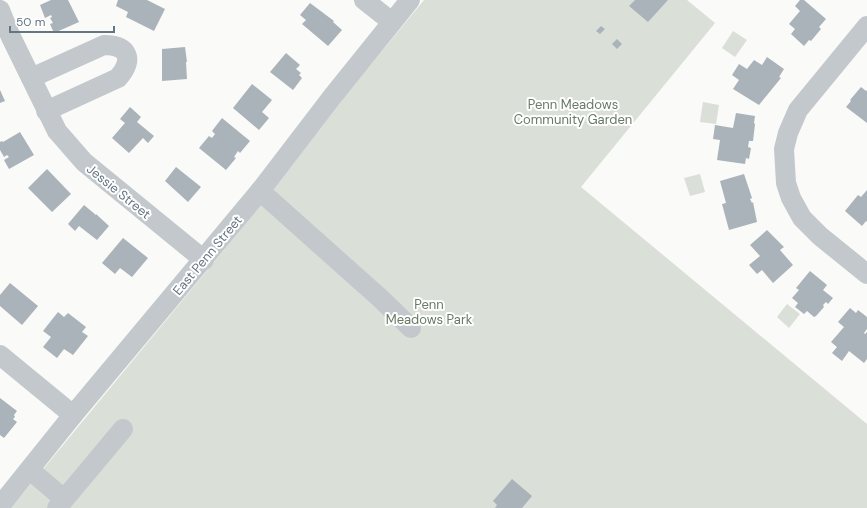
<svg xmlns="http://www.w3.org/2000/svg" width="867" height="508" font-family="'DM Sans',sans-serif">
	<rect width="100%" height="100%" fill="#fafaf8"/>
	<!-- green -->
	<g fill="#dadfd7">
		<polygon points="424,0 687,0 715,23 581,187 867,424 867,508 11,508 262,204 349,91"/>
		<polygon points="733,31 747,40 735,57 722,48"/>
		<polygon points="703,102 719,105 716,124 700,122"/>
		<polygon points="700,174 705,192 690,196 684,178"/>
		<polygon points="787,304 800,314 789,328 777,317"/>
	</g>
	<!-- building -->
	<g fill="#aab3b9">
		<polygon points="51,0 68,0 79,22 54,33 50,24 53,23 50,18 52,17 51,15 45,18 40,5"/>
		<polygon points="118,0 147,0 165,9 154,31 126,17 128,12 116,6"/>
		<polygon points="635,0 668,0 648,22 629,6"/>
		<polygon points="800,0 804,0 826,19 819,27 821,29 811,41 809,40 804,46 791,34 795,29 789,24 800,11 795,6"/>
		<polygon points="310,3 334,21 333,22 342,30 328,46 302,24 306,20 300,15"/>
		<polygon points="601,26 605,29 600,34 596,31"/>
		<polygon points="617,39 622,44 617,49 612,44"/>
		<polygon points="185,47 187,62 186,62 187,79 162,81 162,49"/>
		<polygon points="286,53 300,65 296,69 301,73 299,75 302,78 293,90 270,72"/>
		<polygon points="767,57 784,69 779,77 781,78 759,105 733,89 739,80 732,75 739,64 747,69 754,60 762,65"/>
		<polygon points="252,84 272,100 262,112 269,118 259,130 233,108"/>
		<polygon points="861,87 866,91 867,90 867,123 846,107 851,101 850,100"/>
		<polygon points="0,90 5,101 0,103"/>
		<polygon points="130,107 141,117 137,122 154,136 148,143 143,138 129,153 112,138 125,123 120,119"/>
		<polygon points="736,113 755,116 754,123 755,124 753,141 749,141 748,147 751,148 749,159 746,158 745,164 717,160 720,140 713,139 715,125 733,128"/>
		<polygon points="222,118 250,141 240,153 238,151 234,157 236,158 226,170 199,148 209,136 212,138 215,134 212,131"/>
		<polygon points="20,132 34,155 9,169 4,160 9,157 7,155 4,157 0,150 0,142 2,141 3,142"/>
		<polygon points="176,167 201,187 188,202 165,181"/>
		<polygon points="47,169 71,194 52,212 28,188"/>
		<polygon points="744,174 752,198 750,199 752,203 753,202 757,222 729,230 722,204 726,203 720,181"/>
		<polygon points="867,190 867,222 866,221 862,226 845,211 858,195 861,197"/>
		<polygon points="84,205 96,215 96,214 109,226 97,240 79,226 75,231 68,224"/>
		<polygon points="767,230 784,247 780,250 793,265 773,283 762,270 757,274 749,265 760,256 750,245"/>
		<polygon points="123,238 148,258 132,277 120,268 115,274 102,263"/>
		<polygon points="810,271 827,285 823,290 833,298 828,304 826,302 823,305 824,307 816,316 814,317 807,311 804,314 795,307 798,303 792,298 799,290 796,288"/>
		<polygon points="10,283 38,306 22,325 0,306 0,295"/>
		<polygon points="850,308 856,313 858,310 867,317 867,329 864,333 865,334 867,332 867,359 864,363 849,351 842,361 832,353 837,347 831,342 844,327 838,322"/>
		<polygon points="58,312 64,317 68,313 86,327 82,332 88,336 73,355 64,349 57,358 43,347 51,337 43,331"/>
		<polygon points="0,398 17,411 14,415 15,417 13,419 17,422 4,438 0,435"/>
		<polygon points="512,479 532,496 522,508 495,508 497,505 493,501"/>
	</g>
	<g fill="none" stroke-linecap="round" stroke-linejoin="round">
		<!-- minor -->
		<g stroke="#c3c8cc" stroke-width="20">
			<polyline points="364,0 392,22"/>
			<polyline points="0,10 10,35 57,131 84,162 204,260"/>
			<polyline points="867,26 798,110 788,133 784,149 786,183 791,198 802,218 820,236 867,274"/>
			<path d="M31,78L104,45C129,45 134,60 118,78L46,111"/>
			<polyline points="260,191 380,298 411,328"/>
			<polyline points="0,355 73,415"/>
			<polyline points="30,470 64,499"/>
			<polyline points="0,506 73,415 260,191 332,97 410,0"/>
			<polyline points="57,508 123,429"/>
		</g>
	</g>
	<g text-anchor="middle" stroke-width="4" stroke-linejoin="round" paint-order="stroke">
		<!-- park labels -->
		<g font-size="13" fill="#687a64" stroke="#fff">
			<text x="573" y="109">Penn Meadows<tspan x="573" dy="15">Community Garden</tspan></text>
			<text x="429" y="309">Penn<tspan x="429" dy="15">Meadows Park</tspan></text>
		</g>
		<!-- street labels -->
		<g font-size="13" fill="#657683" stroke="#fff">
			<text transform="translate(119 191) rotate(39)" y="5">Jessie Street</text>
			<text transform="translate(207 255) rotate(-50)" y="5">East Penn Street</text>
		</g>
	</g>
	<!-- scale -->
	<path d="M10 26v6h104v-6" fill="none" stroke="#657683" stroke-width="2"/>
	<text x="16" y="26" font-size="12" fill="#657683" stroke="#ffffff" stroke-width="3" paint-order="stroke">50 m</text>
</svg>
